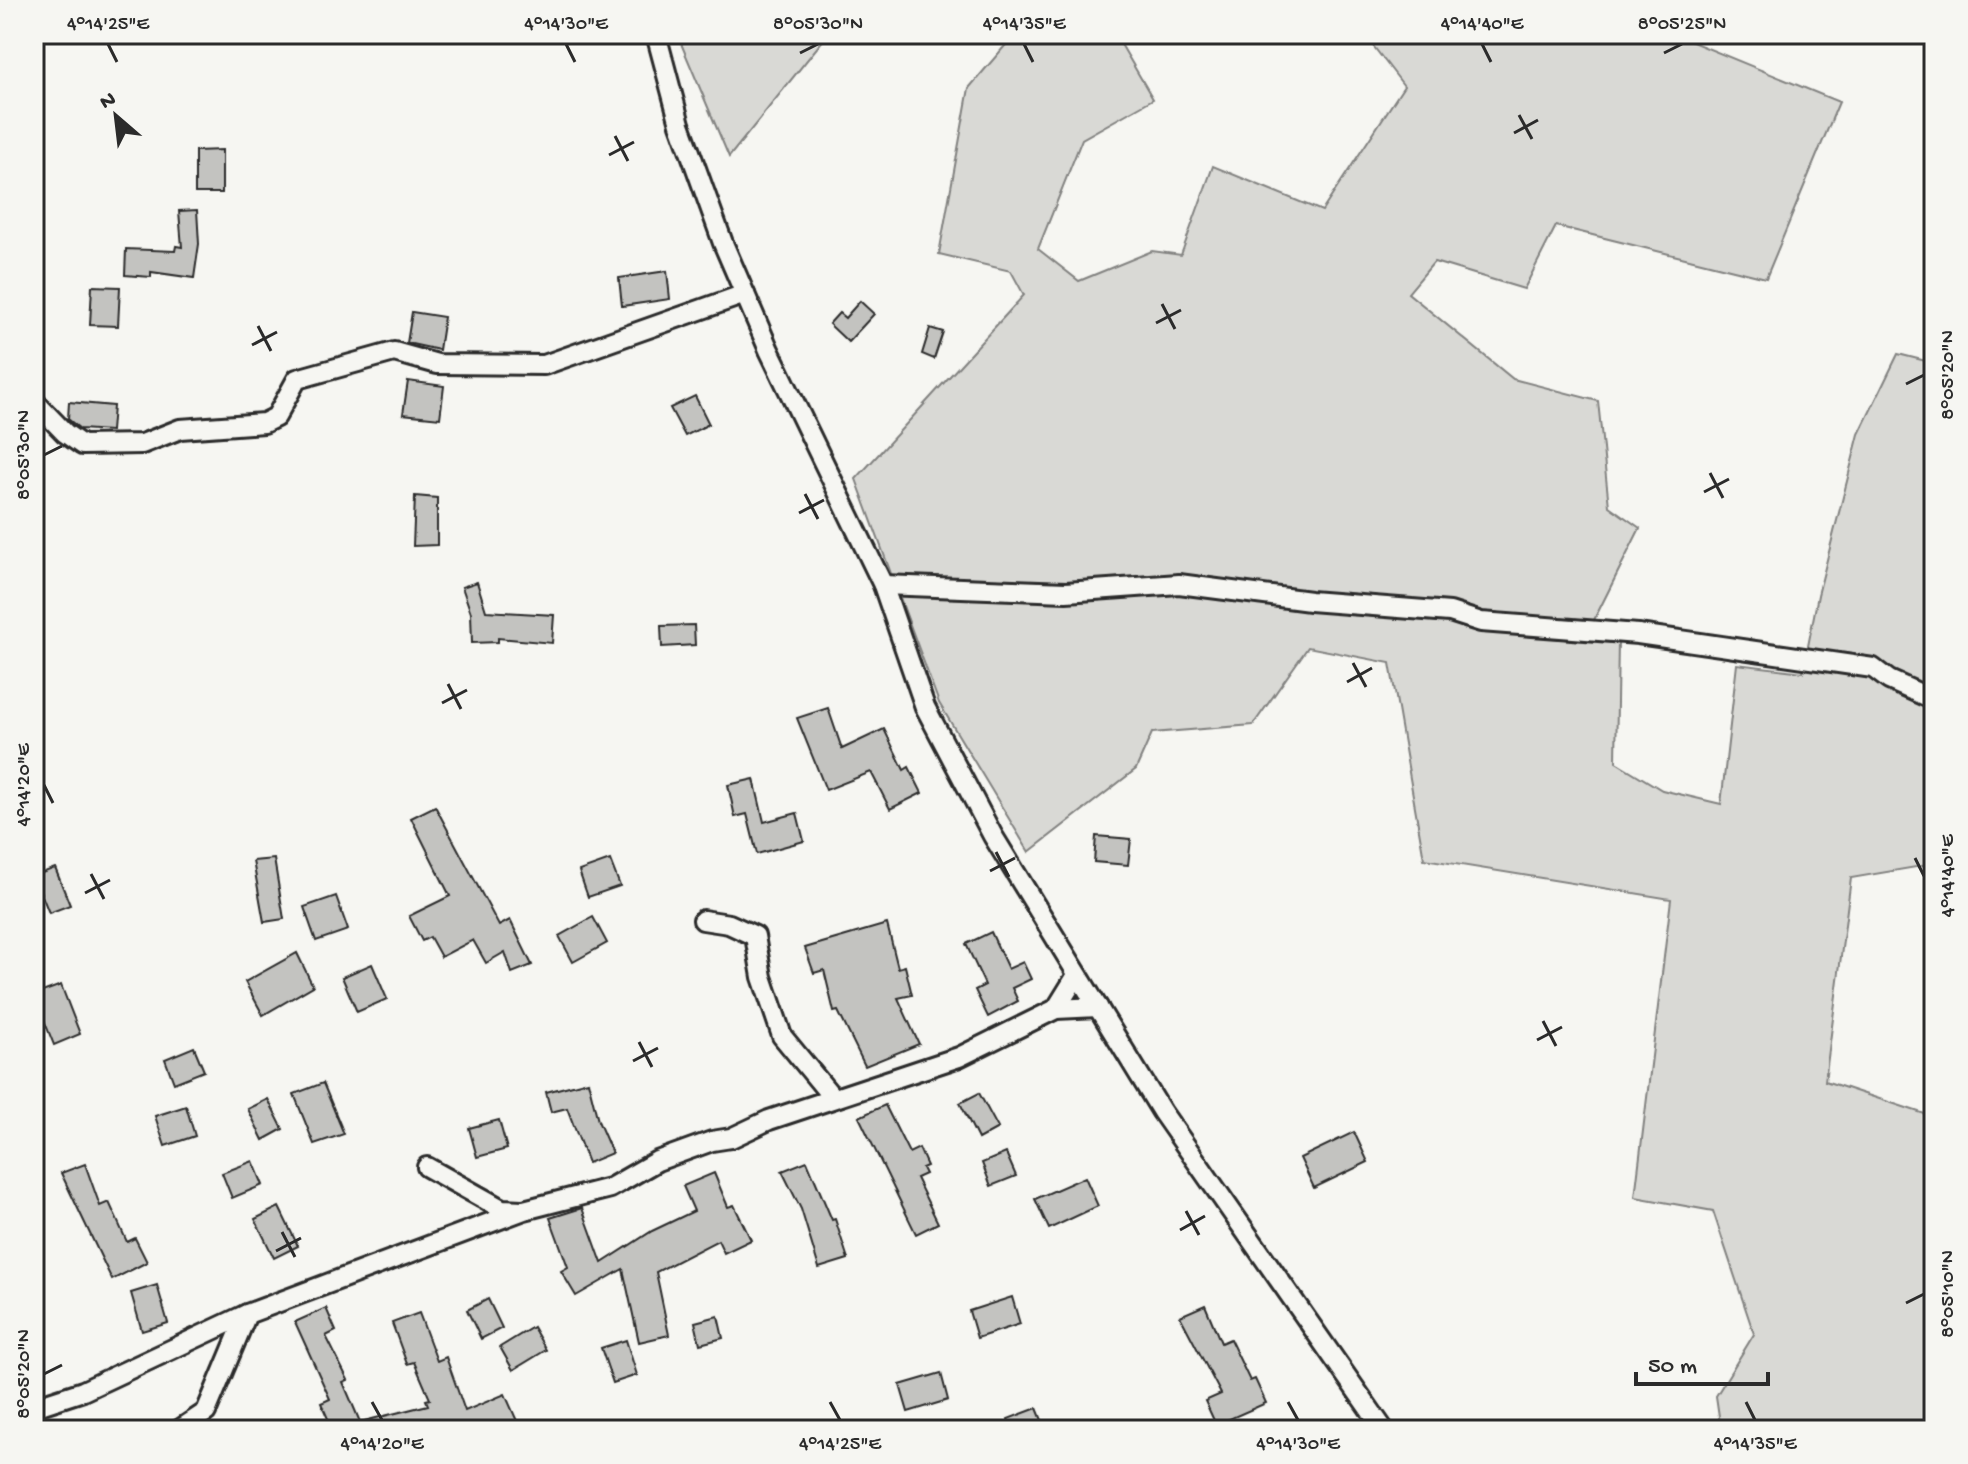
<svg xmlns="http://www.w3.org/2000/svg" width="1968" height="1464" font-family="'Gochi Hand',sans-serif">
	<rect width="100%" height="100%" fill="#f6f6f2"/>
	<filter id="ink" filterUnits="userSpaceOnUse"><feTurbulence type="fractalNoise" baseFrequency=".0125" numOctaves="2"/><feDisplacementMap in="SourceGraphic" scale="16" xChannelSelector="R" yChannelSelector="G"/><feConvolveMatrix kernelMatrix="1 2 1 2 8 2 1 2 1" color-interpolation-filters="sRGB"/></filter>
	<g filter="url(#ink)">
		<!-- green -->
		<g fill="#d9d9d5" stroke="#828280" stroke-width="2">
			<polygon points="677,34 828,34 729,157"/>
			<polygon points="1015,34 1115,34 1153,99 1082,139 1038,249 1079,281 1152,251 1181,255 1213,166 1322,211 1404,86 1364,34 1673,34 1839,102 1766,278 1556,226 1524,289 1434,262 1408,293 1513,379 1598,401 1609,506 1640,528 1592,624 1618,641 1616,762 1662,790 1721,804 1737,664 1803,672 1818,595 1859,434 1898,354 1934,363 1934,864 1851,878 1825,1081 1934,1117 1934,1430 1721,1430 1716,1396 1754,1334 1713,1211 1635,1197 1671,899 1424,859 1390,663 1308,647 1253,725 1152,733 1136,769 1029,852 939,703 856,479 1024,295 1011,271 939,254 969,88"/>
		</g>
		<!-- building -->
		<g fill="#c3c3c0" stroke="#2b2b2b" stroke-width="2">
			<polygon points="222,150 222,193 195,193 195,151"/>
			<polygon points="197,210 199,244 194,278 151,272 151,277 125,275 126,249 175,251 176,246 182,247 179,211"/>
			<polygon points="667,271 670,299 622,306 619,278"/>
			<polygon points="92,286 120,287 118,326 90,325"/>
			<polygon points="860,301 874,314 848,342 829,324 839,313 845,318"/>
			<polygon points="412,312 444,317 439,350 407,343"/>
			<polygon points="930,328 943,332 934,359 922,354"/>
			<polygon points="408,381 444,386 440,418 403,414"/>
			<polygon points="695,396 709,424 685,436 670,408"/>
			<polygon points="69,402 113,406 111,431 80,429 68,419"/>
			<polygon points="415,496 437,498 437,545 413,546"/>
			<polygon points="477,582 486,611 554,615 552,643 498,638 498,642 472,643 471,613 462,587"/>
			<polygon points="694,625 695,645 662,647 661,626"/>
			<polygon points="828,708 842,749 884,729 904,770 909,767 922,793 890,809 871,772 826,790 797,718"/>
			<polygon points="754,779 764,822 797,813 804,841 757,854 747,814 735,817 728,785"/>
			<polygon points="435,806 499,926 510,920 532,965 512,973 505,952 486,963 473,940 441,957 430,937 422,941 409,916 450,896 411,818"/>
			<polygon points="1096,836 1131,839 1128,865 1094,862"/>
			<polygon points="274,859 284,919 264,922 253,861"/>
			<polygon points="610,860 620,886 588,897 579,871"/>
			<polygon points="55,868 70,905 49,913 34,876"/>
			<polygon points="336,896 348,930 316,941 304,907"/>
			<polygon points="593,917 607,943 573,962 559,936"/>
			<polygon points="887,924 898,968 905,966 912,995 898,998 919,1044 865,1066 838,1011 834,1012 824,970 814,973 805,948"/>
			<polygon points="991,932 1008,969 1023,962 1031,979 1012,988 1018,1001 988,1017 975,990 985,985 966,944"/>
			<polygon points="297,953 313,986 263,1015 245,982"/>
			<polygon points="372,964 387,999 357,1012 342,977"/>
			<polygon points="61,985 80,1034 54,1045 34,995"/>
			<polygon points="194,1047 204,1071 174,1083 165,1059"/>
			<polygon points="588,1081 598,1121 612,1153 588,1163 567,1108 551,1112 546,1092"/>
			<polygon points="323,1083 344,1134 314,1144 294,1094"/>
			<polygon points="979,1093 998,1128 978,1139 960,1103"/>
			<polygon points="268,1099 283,1129 263,1140 248,1109"/>
			<polygon points="885,1105 909,1153 919,1148 927,1166 922,1168 925,1174 916,1178 938,1223 916,1234 859,1117"/>
			<polygon points="186,1106 195,1136 165,1146 155,1116"/>
			<polygon points="499,1120 507,1149 477,1157 469,1128"/>
			<polygon points="1354,1132 1368,1162 1314,1188 1300,1158"/>
			<polygon points="1006,1153 1016,1176 991,1186 982,1163"/>
			<polygon points="253,1161 263,1185 232,1198 222,1173"/>
			<polygon points="807,1161 832,1220 835,1219 848,1259 819,1268 801,1209 782,1171"/>
			<polygon points="85,1164 100,1206 109,1202 127,1242 135,1238 147,1262 112,1280 61,1173"/>
			<polygon points="714,1173 728,1207 734,1205 751,1240 724,1253 718,1240 656,1272 669,1335 639,1342 623,1269 576,1296 561,1271 568,1267 550,1218 582,1208 602,1263 652,1231 694,1211 683,1186"/>
			<polygon points="1085,1177 1098,1206 1049,1229 1035,1199"/>
			<polygon points="279,1207 298,1246 274,1258 255,1219"/>
			<polygon points="157,1285 168,1323 142,1331 131,1293"/>
			<polygon points="1012,1297 1020,1324 977,1338 969,1311"/>
			<polygon points="488,1299 502,1328 481,1339 467,1310"/>
			<polygon points="1205,1305 1221,1343 1230,1339 1250,1381 1255,1379 1266,1403 1216,1425 1205,1401 1221,1394 1180,1316"/>
			<polygon points="326,1308 336,1331 326,1336 348,1380 343,1382 360,1422 428,1405 426,1400 430,1399 414,1362 407,1364 392,1323 419,1313 437,1361 446,1357 465,1411 505,1394 517,1421 496,1430 333,1430 321,1403 330,1399 295,1322"/>
			<polygon points="718,1316 723,1338 700,1344 695,1322"/>
			<polygon points="533,1327 546,1350 513,1370 500,1347"/>
			<polygon points="626,1340 637,1375 613,1383 601,1348"/>
			<polygon points="941,1373 948,1400 908,1412 900,1385"/>
			<polygon points="1037,1408 1046,1430 1012,1430 1008,1419"/>
		</g>
		<g fill="none" stroke-linecap="round" stroke-linejoin="round">
			<defs>
				<g id="street">
					<polyline points="656,34 680,124 723,243 769,350 883,585 925,707 993,836 1162,1112 1384,1430"/>
					<polyline points="34,401 65,433 82,445 142,444 180,429 264,423 276,417 297,379 394,352 437,364 544,365 745,294"/>
					<polyline points="883,585 1066,592 1179,584 1310,601 1450,612 1481,622 1638,634 1873,668 1889,680 1934,700"/>
					<polyline points="703,920 729,924 755,936 762,977 782,1036 833,1098"/>
					<polyline points="1056,1009 1077,975"/>
					<polyline points="427,1167 502,1209 522,1210"/>
					<polyline points="34,1407 83,1391 247,1314"/>
					<polyline points="179,1430 206,1412 247,1314 524,1210 610,1188 657,1161 712,1141 731,1138 769,1120 959,1057 1056,1009 1098,1007"/>
				</g>
			</defs>
			<!-- street casing -->
			<use href="#street" stroke="#2b2b2b" stroke-width="24"/>
			<!-- street -->
			<use href="#street" stroke="#f6f6f2" stroke-width="18"/>
		</g>
	</g>
	<!-- ticks -->
	<path fill="none" stroke="#2b2b2b" stroke-width="3" d="M108,44L117,62M566,44L575,62M1024,44L1033,62M1482,44L1491,62M800,53L818,44M1664,53L1682,44M1519,115L1532,139M1514,133L1538,120M615,136L628,161M609,155L634,142M1162,304L1175,329M1156,323L1181,310M258,326L271,351M252,345L277,332M1906,384L1924,375M44,455L62,446M1710,473L1723,498M1704,492L1729,479M805,494L818,519M799,513L824,500M1353,663L1366,687M1347,682L1372,668M448,684L461,709M442,703L467,690M44,785L53,803M996,852L1009,877M1915,858L1924,876M990,871L1015,858M91,874L104,899M85,893L110,880M1543,1021L1556,1046M1537,1040L1562,1027M639,1042L652,1067M633,1061L658,1048M1186,1211L1199,1235M1180,1230L1205,1216M282,1232L295,1257M276,1251L301,1238M1906,1303L1924,1294M44,1374L62,1365M372,1402L382,1420M830,1402L840,1420M1288,1402L1298,1420M1746,1402L1755,1420"/>
	<!-- margin -->
	<rect width="1968" height="1464" fill="none" stroke="#f6f6f2" stroke-width="88"/>
	<!-- north arrow -->
	<g transform="translate(116 116) rotate(332)" stroke="#f6f6f2" stroke-width="6" paint-order="stroke">
	<path d="M0-6L14 30L0 20L-14 30Z" fill="#2b2b2b"/>
	<text y="-12" font-size="22" font-weight="bold" text-anchor="middle" fill="#2b2b2b">N</text>
	</g>
	<!-- scale -->
	<path d="M1636 1372v12h132v-12" fill="none" stroke="#2b2b2b" stroke-width="4"/>
	<text x="1648" y="1372" font-size="24" fill="#2b2b2b" stroke="#f6f6f2" stroke-width="6" paint-order="stroke">50 m</text>
	<rect x="44" y="44" width="1880" height="1376" fill="none" stroke="#2b2b2b" stroke-width="3"/>
	<g font-size="20" text-anchor="middle" fill="#2b2b2b">
		<text x="108" y="29">4°14'25"E</text>
		<text x="566" y="29">4°14'30"E</text>
		<text x="818" y="29">8°05'30"N</text>
		<text x="1024" y="29">4°14'35"E</text>
		<text x="1482" y="29">4°14'40"E</text>
		<text x="1682" y="29">8°05'25"N</text>
		<text transform="translate(1946 375) rotate(-90)" y="7">8°05'20"N</text>
		<text transform="translate(22 455) rotate(-90)" y="7">8°05'30"N</text>
		<text transform="translate(22 785) rotate(-90)" y="7">4°14'20"E</text>
		<text transform="translate(1946 876) rotate(-90)" y="7">4°14'40"E</text>
		<text transform="translate(1946 1294) rotate(-90)" y="7">8°05'10"N</text>
		<text transform="translate(22 1374) rotate(-90)" y="7">8°05'20"N</text>
		<text x="382" y="1449">4°14'20"E</text>
		<text x="840" y="1449">4°14'25"E</text>
		<text x="1298" y="1449">4°14'30"E</text>
		<text x="1755" y="1449">4°14'35"E</text>
	</g>
</svg>
